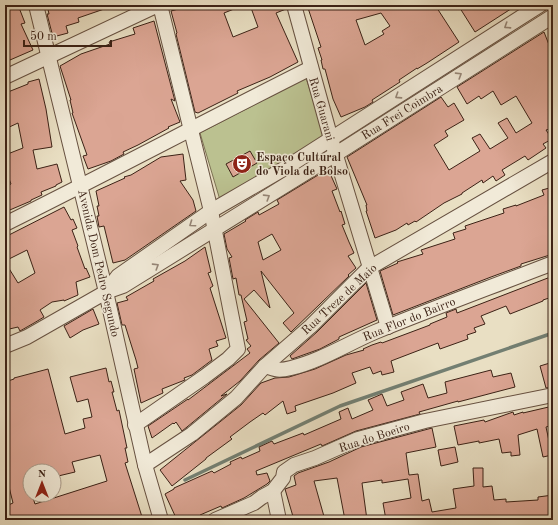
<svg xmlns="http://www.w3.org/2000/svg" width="558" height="525" font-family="'Old Standard TT',serif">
	<rect width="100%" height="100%" fill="#e9dfc3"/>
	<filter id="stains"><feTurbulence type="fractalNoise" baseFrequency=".005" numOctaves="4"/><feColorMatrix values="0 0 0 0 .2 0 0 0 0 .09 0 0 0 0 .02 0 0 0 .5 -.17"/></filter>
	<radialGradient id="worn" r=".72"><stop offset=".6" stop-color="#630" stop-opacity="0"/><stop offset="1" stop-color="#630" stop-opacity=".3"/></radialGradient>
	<!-- green -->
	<polygon fill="#bbc190" stroke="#7c7253" points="306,78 325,137 220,200 200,133"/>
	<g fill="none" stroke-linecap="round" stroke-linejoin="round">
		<!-- stream -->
		<polyline stroke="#737f72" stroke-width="3.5" points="185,480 340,406 553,333"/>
	</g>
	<!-- building -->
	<g fill="#dba593" stroke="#3c2216" fill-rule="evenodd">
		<polygon points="5,5 18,5 25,23 21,24 33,50 10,60 8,54 5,56"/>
		<polygon points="47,5 110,5 110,7 78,18 79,22 66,26 68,33 53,37 47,14 49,14"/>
		<polygon points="185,5 244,5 224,13 233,37 258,27 250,5 286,5 286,9 276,13 298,62 270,77 237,91 238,93 198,113 195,112 176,34 177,33 171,11 186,7"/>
		<path d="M310,5H358L360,9L374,5H435L459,42L427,63L417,69V68L399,80L400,82L372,100L373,102L365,107L341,117L333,99L325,69H323L321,60H322L318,48L321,47L308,8L311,7ZM381,13L390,26L382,31L384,34L365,45L356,20Z"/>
		<polygon points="458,5 517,5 475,32"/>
		<polygon points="154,21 175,101 171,99 180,122 168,127 169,128 138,145 123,152 124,154 111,161 88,169 83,156 87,155 72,113 73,113 70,100 71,100 60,66 81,54 110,44 109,42 135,34 133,28"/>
		<polygon points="544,32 553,55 553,128 546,130 552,139 543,144 546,148 528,160 525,156 502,170 505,175 496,181 493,176 483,183 482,180 462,193 462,194 444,203 416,222 415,221 408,225 407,223 396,230 375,238 366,211 367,211 366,205 367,205 347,157 441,97 448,107 454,103 464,120 445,131 448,136 434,145 449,170 480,151 472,138 480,134 490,149 508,138 498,123 507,118 516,133 532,123 516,96 501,105 493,91 481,99 479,96 467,104 457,87"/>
		<polygon points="39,79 46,109 52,147 33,150 37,169 57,164 62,182 56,185 56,186 41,192 42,195 31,200 31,201 5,212 5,187 11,184 5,168 5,155 23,148 18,123 5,129 5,98 9,96 8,92 28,84 28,82"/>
		<polygon points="250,151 257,163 233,177 226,164"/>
		<polygon points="183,154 186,180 180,181 193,200 196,211 125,260 113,263 104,226 99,227 97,216 99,216 97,206 99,206 96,191 125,178 124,177 131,175 161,157"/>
		<path d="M328,169L337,189L332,191L340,212L341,211L345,224L342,225L349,242L354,253L348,256L356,268L348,275L349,276L291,332L283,323L294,313L261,271L270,308L254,290L244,299L279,343L259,360L240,381L221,396L227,394L187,427L182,431L176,422L174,424L173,423L152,438L148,426L188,399V400L250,353L247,349L251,346L246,340L248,339L244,322L247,321L241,295H239L236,278L233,279L229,258L232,257L227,249L224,234L246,221L245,220L258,212L259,215L279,204L277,200ZM272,234L281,250L263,260L258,242Z"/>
		<polygon points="553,187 553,254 521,264 521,266 491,277 393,315 380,271 398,263 397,262 423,254 421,250 455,239 453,233 466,229 465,226 504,213 503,209 516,205 516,206 544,195 542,190"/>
		<polygon points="64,207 71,220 73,219 77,228 72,230 78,246 77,247 85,269 86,268 90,277 76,282 78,295 64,301 64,300 52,302 40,310 44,317 34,323 20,331 18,327 5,330 5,262 18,283 35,273 27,250 5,261 5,237"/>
		<polygon points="205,247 211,272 208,273 213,286 210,288 226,338 216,341 218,346 209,349 212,360 192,375 184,378 185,380 162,389 163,393 141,403 134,369 138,368 136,360 125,325 122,325 117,303 128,300 126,297 154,281 153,279 185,261"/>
		<polygon points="553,276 553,287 549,289 552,297 543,300 543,301 510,314 506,306 481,316 485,324 474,328 476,332 467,335 468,339 440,349 438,343 391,361 394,372 382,375 381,371 373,374 370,367 352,373 356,383 333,393 295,406 296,411 287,414 283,401 265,415 263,413 250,422 230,437 232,439 206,458 206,459 172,486 160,470 241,405 261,383 275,378 289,377 315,369 346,355 364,350 363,349 372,345 381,342 382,343 430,325 430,324 447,317 446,313 456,309 457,313"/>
		<polygon points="366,283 377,320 339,337 339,339 320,349 292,359 290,356 317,332"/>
		<polygon points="93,309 99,324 83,330 70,338 64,326"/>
		<polygon points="553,362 553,387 546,388 540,366"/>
		<path d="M106,368L109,382L111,381L114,392H112L117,411L119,410L127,448H125L128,462L125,463L143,520H11L6,506L13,503L5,471V382L14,379V378L48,369L65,434L85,428L83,419L92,417L88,399L77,402L70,377ZM100,455L107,481L35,504L32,495H30V471H54V477L75,472L72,462Z"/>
		<polygon points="491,370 493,377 511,373 515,387 458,402 458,401 419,412 420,414 356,431 322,446 321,444 256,471 257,475 267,473 270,481 267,484 244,498 222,508 221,506 200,515 202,520 177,520 165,494 174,489 174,488 212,471 214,473 231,464 230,462 241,457 242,459 260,451 259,447 272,441 274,444 303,433 304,435 341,419 339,412 348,408 352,419 373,410 368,400 382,394 387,406 404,400 401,392 423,384 428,398 447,393 445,382"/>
		<polygon points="553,406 553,425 546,427 552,455 543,457 537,429 518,435 520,455 511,456 511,452 502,453 499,439 479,443 479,441 458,445 454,426 484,420 485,422 513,412 514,415 523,412 523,413"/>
		<polygon points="432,428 436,447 406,453 409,475 418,474 422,501 429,499 432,512 456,508 453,489 474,486 473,468 483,468 483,487 492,486 494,500 506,499 506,502 538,500 538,497 553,495 553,520 386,520 383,503 411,498 408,479 382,483 382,480 362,483 367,520 345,520 337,478 314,481 325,520 294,520 285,489 296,485 294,476 298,473 329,462 361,447"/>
		<polygon points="455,447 458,462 441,466 438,450"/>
	</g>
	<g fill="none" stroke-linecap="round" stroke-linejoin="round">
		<defs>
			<g id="minor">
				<polyline points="36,5 106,292 145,465 161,520"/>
				<polyline points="294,5 331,139 388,327"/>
				<polyline points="5,77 158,5"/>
				<path d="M5,224C108,173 209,119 311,68"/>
				<polyline points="106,292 118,276 211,211 287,167 540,5"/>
				<polyline points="5,346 27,337 106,292 123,286 336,154 553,16"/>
				<path d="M265,366C276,370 279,371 291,368C320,361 347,344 375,332C434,308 494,286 553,263"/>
				<polyline points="135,425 204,377 228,359 238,349 211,211 160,5"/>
				<polyline points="145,465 192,434 236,398 265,366 311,326 369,268 553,161"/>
				<polyline points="273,491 279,520"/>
				<polyline points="215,520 254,503 262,497 273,491 283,478 284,472 294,465 315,458 358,439 425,421 553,395"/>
			</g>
		</defs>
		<!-- minor casing -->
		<use href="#minor" stroke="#675141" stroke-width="16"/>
		<!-- minor -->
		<use href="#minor" stroke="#f1ead8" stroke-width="14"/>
	</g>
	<!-- one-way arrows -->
	<defs><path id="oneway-chevron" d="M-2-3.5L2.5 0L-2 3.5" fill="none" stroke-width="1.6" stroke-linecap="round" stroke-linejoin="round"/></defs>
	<g stroke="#968677">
		<use href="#oneway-chevron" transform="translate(507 26) rotate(147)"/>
		<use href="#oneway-chevron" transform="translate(459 75) rotate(-32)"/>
		<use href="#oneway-chevron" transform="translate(398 96) rotate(147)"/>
		<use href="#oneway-chevron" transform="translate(267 197) rotate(-32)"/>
		<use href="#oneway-chevron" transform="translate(192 224) rotate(145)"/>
		<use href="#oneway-chevron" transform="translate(156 266) rotate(-32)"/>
	</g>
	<!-- icons -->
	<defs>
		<symbol id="theatre-disc" viewBox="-11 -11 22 22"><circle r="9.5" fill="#8f2418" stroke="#f1ead8"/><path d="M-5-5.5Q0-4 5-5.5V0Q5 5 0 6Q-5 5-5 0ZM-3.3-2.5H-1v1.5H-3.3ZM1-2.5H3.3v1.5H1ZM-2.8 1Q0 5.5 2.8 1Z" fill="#fff"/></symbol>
	</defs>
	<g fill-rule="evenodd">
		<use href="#theatre-disc" x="231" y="153" width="22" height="22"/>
	</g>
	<g text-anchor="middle" stroke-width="3" stroke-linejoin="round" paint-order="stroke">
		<!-- street labels -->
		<g font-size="12" fill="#3c2216" stroke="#f1ead8">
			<text transform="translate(322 109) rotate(74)" y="4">Rua Guarani</text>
			<text transform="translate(402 112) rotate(-32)" y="4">Rua Frei Coimbra</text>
			<text transform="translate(99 263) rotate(77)" y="4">Avenida Dom Pedro Segundo</text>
			<text transform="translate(339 299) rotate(-43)" y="4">Rua Treze de Maio</text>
			<text transform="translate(409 319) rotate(-22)" y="4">Rua Flor do Bairro</text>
			<text transform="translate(374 437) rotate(-18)" y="4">Rua do Boeiro</text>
		</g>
		<!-- poi labels -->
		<g font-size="12" font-weight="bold" fill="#3c2216" stroke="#f1ead8" text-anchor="start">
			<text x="256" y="161">Espaço Cultural<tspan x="256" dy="14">do Viola de Bolso</tspan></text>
		</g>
	</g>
	<!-- margin -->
	<rect width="558" height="525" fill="none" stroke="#e9dfc3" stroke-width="20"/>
	<rect x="6" y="6" width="546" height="513" fill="none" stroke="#3c2216" stroke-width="2"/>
	<rect x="10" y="10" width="538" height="505" fill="none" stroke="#3c2216"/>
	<!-- north arrow -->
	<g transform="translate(42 483)"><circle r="19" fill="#f1ead8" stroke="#a99a8a"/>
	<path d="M0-3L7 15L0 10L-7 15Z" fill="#8f2418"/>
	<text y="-6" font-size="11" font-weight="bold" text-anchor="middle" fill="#3c2216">N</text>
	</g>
	<!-- scale -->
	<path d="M24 40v6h87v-6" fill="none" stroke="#3c2216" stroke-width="2"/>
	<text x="30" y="40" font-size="12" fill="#3c2216" stroke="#f1ead8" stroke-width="3" paint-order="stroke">50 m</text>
	<rect width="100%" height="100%" filter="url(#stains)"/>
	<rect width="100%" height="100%" fill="url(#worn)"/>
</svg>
